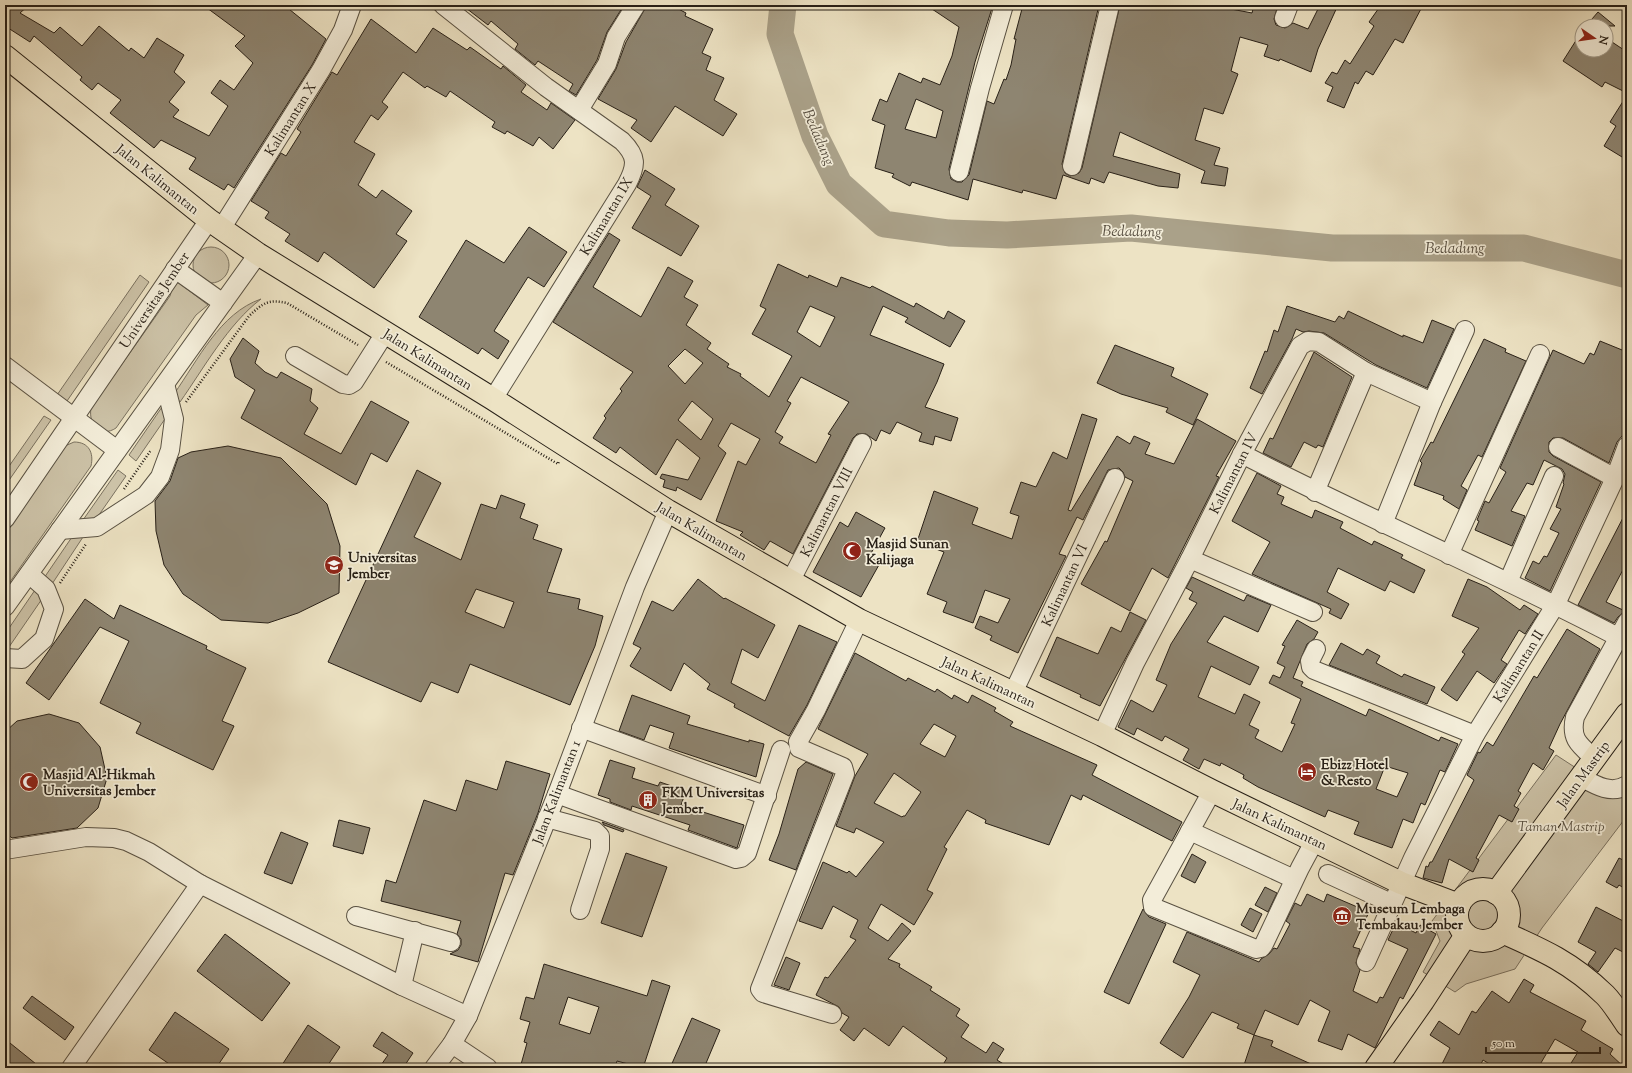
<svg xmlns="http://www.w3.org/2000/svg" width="1632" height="1073" font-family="'Sorts Mill Goudy',serif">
	<rect width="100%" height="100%" fill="#ede3c4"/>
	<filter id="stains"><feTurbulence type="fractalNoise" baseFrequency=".005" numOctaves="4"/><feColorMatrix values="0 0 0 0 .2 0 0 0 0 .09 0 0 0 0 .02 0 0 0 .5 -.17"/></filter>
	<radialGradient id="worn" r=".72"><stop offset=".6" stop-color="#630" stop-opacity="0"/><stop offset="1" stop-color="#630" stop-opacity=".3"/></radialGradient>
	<!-- green -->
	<g fill="#ccc2a7" stroke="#7a715f">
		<circle cx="211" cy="265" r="18"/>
		<polygon points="140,275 149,282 67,401 57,395"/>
		<path d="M175,280L208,305L196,315L116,428C101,438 88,425 91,408L170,296Z"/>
		<path d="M261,299C228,324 204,368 180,402L174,394C198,360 220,313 261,299Z"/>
		<polygon points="162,407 167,416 136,461 129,455"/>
		<polygon points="44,416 51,420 5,486 5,472"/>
		<path d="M74,442C89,442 94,453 91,466L5,589V533L65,446Z"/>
		<polygon points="118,470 126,476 94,522 83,520"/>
		<polygon points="72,537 83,537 52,584 44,578"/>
		<polygon points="35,590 44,596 9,647 5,644 5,634"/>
		<polygon points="1556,755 1627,801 1627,816 1542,928 1515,969 1466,984 1455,992 1423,972 1440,941 1432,921"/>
	</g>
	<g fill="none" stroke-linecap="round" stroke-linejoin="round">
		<!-- river -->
		<polyline stroke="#aaa189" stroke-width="27" points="783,5 780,34 815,136 839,184 884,224 949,233 1007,235 1131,228 1332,248 1524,248 1627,275"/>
	</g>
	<!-- building -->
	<g fill="#8e8571" stroke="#282017" fill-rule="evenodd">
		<polygon points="5,5 29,5 20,13 54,33 60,27 82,46 99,26 129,51 131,48 144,58 157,38 184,55 174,72 185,82 169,102 179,110 173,117 209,136 228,106 211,93 220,80 234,90 253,63 235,46 245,36 203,5 284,5 326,39 312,65 234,188 228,184 224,190 189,169 196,158 161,140 154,148 110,113 121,100 98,83 92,90 80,80 82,77 34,36 30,42 5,26"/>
		<polygon points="462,5 624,5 607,32 597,60 576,95 569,91 573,84 538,61 535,65 515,49 518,44 491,21 488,25"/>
		<polygon points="647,5 671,5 686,13 685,16 713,29 702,53 711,57 706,70 724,78 714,100 737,114 723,136 675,106 651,142 631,128 637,120 598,99 616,69 626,42"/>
		<path d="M926,5H993L975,62L949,169L951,179L957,182H962L969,175L987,101L994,104L1004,79L1006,80L1011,65L1016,39H1014L1023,5H1099L1062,164L1065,173L1070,176L1079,173L1082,168L1120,5H1210L1252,13L1254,5H1278L1274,19L1276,25L1285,28L1293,23L1308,29L1320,5H1338L1318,49L1311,72L1280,59L1279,61L1264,56L1268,45L1240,37L1231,71L1238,74L1223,114L1204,108L1195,140L1220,148L1214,165L1228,168L1225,186L1201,183L1205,171L1120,132L1113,156L1180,174L1178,188L1158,186L1109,172L1104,183L1091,178L1089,184L1063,175L1056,199L1023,190L1022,193L973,179L968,200L912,182L910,186L892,177L894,174L875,168L885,125L872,120L880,99L887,102L899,73L921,83L923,78L940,85L952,56L959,27ZM916,99L943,111L936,138L905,129Z"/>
		<polygon points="1381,5 1423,5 1403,43 1395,39 1373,75 1366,71 1358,84 1355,82 1344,108 1327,101 1333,87 1325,83 1332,72 1337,74 1345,60 1350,64 1374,26 1369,22"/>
		<polygon points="1598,12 1615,26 1586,26"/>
		<polygon points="371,19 416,53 433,28 467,50 470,47 501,69 503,66 526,85 521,92 547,110 551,103 575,120 553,149 539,137 533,146 507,131 505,134 492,127 495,122 450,91 446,97 427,86 425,88 403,72 382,102 388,107 378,120 371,115 354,142 375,154 358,185 376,198 382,190 412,211 396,234 407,241 374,288 324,252 318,262 285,241 290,234 265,218 269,212 251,201 281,153 286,156 301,132 297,129 332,72 337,75"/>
		<polygon points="1582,31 1582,50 1606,50 1606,38 1627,52 1627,93 1605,82 1602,87 1563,61"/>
		<polygon points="1627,95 1627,160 1604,146 1616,126 1610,122"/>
		<polygon points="645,170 675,189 665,205 699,226 681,256 632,228 651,196 637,187"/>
		<polygon points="529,227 567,252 544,287 528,277 494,331 509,341 498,359 482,348 478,354 419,317 466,240 504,263"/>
		<path d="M609,233L620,240L593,287L641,317L668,267L693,281L684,297L698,305L686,325L711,343L707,349L729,364L727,367L741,374L740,376L769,397L792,356L752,334L766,309L760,306L778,264L808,278L809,275L837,287L841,277L870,288L872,286L914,307L916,303L944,319L948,311L965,321L950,347L905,322L908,318L883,306L870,335L944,364L937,382L925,407L958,418L951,441L935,436L933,445L919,441L922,433L897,422L890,434L881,430L876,441L866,434H857L853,438L793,554L770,541L764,550L740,535L743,532L716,521L738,461L746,465L760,439L731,423L718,446L726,453L701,500L677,487L676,491L663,487L665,480L660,478L662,474L688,480L700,458L677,439L656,475L620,447L616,453L593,438L606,418L604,416L622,391L620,389L633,372L553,322ZM810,306L835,317L820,347L797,332ZM685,349L703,363L685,384L668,366ZM801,377L849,402L828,434L831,435L816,463L779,443L783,437L775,432L791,403L787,401ZM692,401L713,419L701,440L678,420Z"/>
		<polygon points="1287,306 1335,322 1339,316 1344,319 1348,311 1403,337 1403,335 1423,343 1432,320 1454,329 1427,388 1376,365 1324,333 1309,331 1303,332 1296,329 1292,339 1262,394 1250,388 1265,351 1267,352 1274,330 1278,332"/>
		<polygon points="243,338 259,351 255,363 265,372 277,378 281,372 312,389 310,401 318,408 304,434 341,454 371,401 409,422 387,462 371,453 356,485 241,418 255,390 235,377 230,359"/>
		<polygon points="1484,339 1506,349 1505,352 1526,361 1482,457 1478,455 1461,486 1467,490 1459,509 1443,499 1444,496 1414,485 1422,463 1420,461 1431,442 1433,443"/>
		<polygon points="1600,341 1627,352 1627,430 1617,442 1609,463 1563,438 1553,438 1549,442 1549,452 1553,456 1601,482 1550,591 1525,578 1533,561 1539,564 1544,556 1547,557 1559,533 1550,529 1561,509 1556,507 1564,484 1563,483 1565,474 1562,469 1544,460 1533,485 1527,483 1511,511 1525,516 1512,546 1475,530 1479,521 1477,520 1485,501 1489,503 1506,472 1500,468 1553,350 1584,364 1590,353 1594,355"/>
		<polygon points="1115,345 1174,368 1171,376 1208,394 1193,425 1166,412 1168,408 1121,394 1097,383"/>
		<polygon points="1314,352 1352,377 1323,447 1318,445 1316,448 1304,442 1291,467 1263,453 1270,438 1273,439"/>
		<polygon points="1082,414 1097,419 1068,510 1071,511 1117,436 1130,444 1134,436 1150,443 1145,454 1174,464 1197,419 1236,441 1216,476 1219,477 1168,578 1152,568 1130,611 1081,584 1105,541 1107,542 1133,481 1125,477 1123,472 1119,468 1108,470 1083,520 1077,517 1059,554 1066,556 1018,653 990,640 992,636 975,628 980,616 998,623 1010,599 985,590 973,623 943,612 947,602 927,594 944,552 917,542 934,491 978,508 972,524 1012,539 1019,516 1010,513 1021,482 1036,487 1053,452 1067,459"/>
		<polygon points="228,446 281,458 327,504 340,546 339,593 298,613 268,623 221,620 183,594 164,565 156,531 155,501 170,481 178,458 191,452"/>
		<path d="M417,470L441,483L414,537L461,560L481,504L496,509L501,495L525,504L520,518L538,525L533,539L562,549L547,592L580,599L578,609L603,616L595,646L570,705L470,664L458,693L431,682L421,702L328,662ZM476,589L514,602L504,628L465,612Z"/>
		<polygon points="1257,473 1281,486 1277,494 1284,497 1281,504 1312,518 1315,510 1343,522 1340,528 1372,545 1374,541 1403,555 1401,558 1425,570 1414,593 1390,581 1385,591 1338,568 1327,592 1349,604 1341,619 1329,613 1331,609 1252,574 1270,542 1232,521"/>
		<polygon points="1627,510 1627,562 1606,602 1625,611 1618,617 1614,623 1578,605"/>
		<polygon points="856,512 885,528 869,557 880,563 861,597 813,572 840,522 848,527"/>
		<path d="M1192,577L1244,601L1247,595L1271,605L1258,632L1224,616L1207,642L1259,667L1250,685L1211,666L1198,697L1235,714L1244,694L1260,702L1249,725L1259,730L1255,738L1282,752L1295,724L1291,723L1301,699L1269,683L1273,675L1280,678L1285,667L1277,663L1285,646L1282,645L1297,620L1318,632L1314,639L1307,644L1293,678L1303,682L1301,686L1366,716L1369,709L1439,741L1441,737L1458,744L1445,772L1440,770L1425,805L1421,803L1413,823L1403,819L1392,848L1354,834L1359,822L1328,810L1325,817L1258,787L1243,778L1244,775L1221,763L1220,766L1204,759L1199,769L1183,760L1189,749L1165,736L1162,741L1137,728L1134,735L1118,727L1131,700L1153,712L1167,685L1156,680L1171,644L1197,603L1189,599L1193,592L1186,588ZM1385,766L1408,773L1397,797L1376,789Z"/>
		<polygon points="698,579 724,599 725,598 775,625 758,658 742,649 731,683 765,701 799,625 837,642 807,705 789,736 734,707 735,704 707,689 710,684 684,663 671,691 630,666 641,648 633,644 652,601 673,611"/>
		<polygon points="1468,579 1487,587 1520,610 1524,605 1538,614 1525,634 1519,630 1501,660 1507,664 1494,683 1477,671 1457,701 1441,690 1465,654 1462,652 1479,628 1452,616"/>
		<polygon points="85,599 114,619 120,605 207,646 206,649 246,668 222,721 234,726 213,770 136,733 141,723 100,703 129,641 100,627 49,700 26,683"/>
		<polygon points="1130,612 1146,620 1100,706 1080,697 1081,695 1040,676 1057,637 1098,654 1111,627 1121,632"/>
		<polygon points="1567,629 1600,649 1560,724 1549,748 1554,751 1543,770 1533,763 1518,791 1521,793 1514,806 1519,809 1512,822 1499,815 1476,858 1479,860 1473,872 1449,859 1442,883 1423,878 1426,866 1428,867 1430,862 1432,862 1474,780 1467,775 1478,752 1480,753 1487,742 1493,746 1534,676 1537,678"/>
		<polygon points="1341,643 1363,655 1367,649 1380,656 1376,663 1402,677 1404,674 1435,687 1427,704 1329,665"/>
		<path d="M855,653L906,681L908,678L935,692L937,689L952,699L954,695L968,703L972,695L996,708L994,711L1013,722L1010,726L1097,765L1092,775L1182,822L1172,841L1083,795L1081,800L1071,795L1049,845L985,823L986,820L967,810L944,847L947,849L927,890L933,893L914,925L881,904L868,928L888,941L902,923L911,931L888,959L900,964L899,967L932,987L930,990L960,1009L956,1016L969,1025L961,1037L986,1053L993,1042L1004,1049L997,1060L1010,1068H941L947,1058L903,1026L889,1046L864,1028L854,1041L840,1030L849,1017L842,1013L839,1007L816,995L825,977L828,978L856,940L850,937L858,920L833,906L822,929L799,921L823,862L847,873L849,871L856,877L884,842L856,828L854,833L836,826L855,776L868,754L818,729ZM934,724L956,736L945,757L920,744ZM894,773L921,792L905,816H903L902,817L874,803Z"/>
		<polygon points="632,695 690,716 687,724 749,742 749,740 764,744 756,777 669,748 674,733 650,725 644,740 619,731"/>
		<polygon points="49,714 79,723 100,747 107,778 98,808 77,828 12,838 5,832 5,732 17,721"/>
		<polygon points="610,760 635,768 632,778 658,786 660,782 686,791 681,805 744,825 737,848 688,830 690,825 632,806 631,810 610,802 610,799 598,795"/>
		<polygon points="506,761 550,774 538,813 513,875 505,873 478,962 450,954 458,950 461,945 461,939 457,934 461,921 381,901 386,880 396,883 424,800 456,811 466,780 497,790"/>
		<polygon points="806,762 833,774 796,870 769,860 779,834 798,769"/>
		<polygon points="339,820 370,828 363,854 333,846"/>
		<polygon points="602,822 624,830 623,832 604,825"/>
		<polygon points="281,832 308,843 292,884 264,873"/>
		<polygon points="626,853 667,867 642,937 601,923"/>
		<polygon points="1192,854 1206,862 1195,883 1181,876"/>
		<polygon points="1619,858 1627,862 1627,890 1619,885 1617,888 1606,882"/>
		<polygon points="1265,887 1277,893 1268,912 1255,905"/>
		<polygon points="1307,894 1324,902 1327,894 1369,912 1353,947 1360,949 1356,963 1360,970 1353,991 1377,1003 1380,997 1383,998 1408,949 1388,940 1396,923 1416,933 1420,925 1436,934 1403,999 1400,997 1375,1048 1348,1034 1342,1050 1318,1041 1330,1011 1310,1000 1298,1025 1265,1010 1254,1035 1237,1028 1239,1024 1212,1012 1183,1058 1160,1043 1189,997 1200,975 1173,962 1187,932 1259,962 1261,959 1269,954 1274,948 1277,949 1290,924 1286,921 1295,903 1301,906"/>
		<polygon points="1596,907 1627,923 1627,954 1615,948 1598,972 1588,964 1596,952 1578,942"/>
		<polygon points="1250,908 1262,914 1253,932 1241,925"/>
		<polygon points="1143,909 1149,917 1166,924 1129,1004 1104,992"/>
		<polygon points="225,934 290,983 262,1021 197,971"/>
		<polygon points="786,957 800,963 789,990 774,985"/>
		<path d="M544,964L647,996L652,980L670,986L643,1068L617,1061L615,1068H520L527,1043L524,1042L530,1022L520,1019L526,997L534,999ZM568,997L599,1007L590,1034L559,1024Z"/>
		<polygon points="1524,979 1534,985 1530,992 1586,1021 1581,1030 1613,1049 1610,1054 1625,1068 1568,1068 1578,1052 1555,1039 1538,1068 1496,1068 1483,1060 1479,1068 1440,1068 1450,1048 1430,1035 1439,1021 1459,1035 1472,1011 1476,1013 1492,991 1509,1003"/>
		<polygon points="32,996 74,1027 65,1040 23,1008"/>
		<polygon points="175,1012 229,1049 216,1068 175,1068 149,1050"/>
		<polygon points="692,1018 720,1030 704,1068 670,1068"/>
		<polygon points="308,1025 340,1047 326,1068 280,1068"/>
		<polygon points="382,1032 413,1053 403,1068 379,1068 388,1055 373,1046"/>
		<polygon points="1254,1035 1273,1041 1271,1046 1320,1068 1243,1068"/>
		<polygon points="5,1039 41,1068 14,1068 5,1061"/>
	</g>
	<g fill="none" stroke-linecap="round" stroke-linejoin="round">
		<defs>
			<g id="minor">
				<path d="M443,5L546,87L622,141C637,156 637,165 627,184L493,399"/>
				<polyline points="1284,18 1289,5"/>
				<polyline points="579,110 607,64 616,37 636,5"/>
				<polyline points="1072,166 1110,5"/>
				<polyline points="959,172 980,88 1004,5"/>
				<polyline points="221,229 321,70 343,30 352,5"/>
				<polyline points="175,269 223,303"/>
				<polyline points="295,356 343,384 349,385 354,382 385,333"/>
				<polyline points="5,366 117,450"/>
				<polyline points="1558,447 1615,478"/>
				<path d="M1242,454C1366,518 1494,572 1618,637"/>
				<polyline points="1315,492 1366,372"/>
				<polyline points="5,519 209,220"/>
				<polyline points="1383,524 1432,402 1465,330"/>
				<polyline points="60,530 97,527 146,495 160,477 170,450 174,419 165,384"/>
				<polyline points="1449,555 1540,354"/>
				<polyline points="1190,559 1313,612"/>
				<polyline points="790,582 862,443"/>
				<polyline points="1508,582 1554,476"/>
				<polyline points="5,607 258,254"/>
				<polyline points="1316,649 1310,661 1311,667 1314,670 1475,735"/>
				<polyline points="5,658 22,659 44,639 54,609 46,589 29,574"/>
				<polyline points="1013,693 1115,478"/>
				<polyline points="581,728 767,796"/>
				<polyline points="1102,735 1135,663 1190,559 1242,454 1300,346 1308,341 1319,342 1366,372 1432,402"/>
				<path d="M1595,759C1579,745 1570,739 1575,717L1627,622"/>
				<path d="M1581,777C1595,785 1611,795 1627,785"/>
				<polyline points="1212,791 1190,831 1294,879"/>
				<polyline points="557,794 736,859 741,858 747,853 781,750"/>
				<polyline points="547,818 595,831 600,836 600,849 580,910"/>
				<polyline points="1190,831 1152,900 1153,907 1256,949 1261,948 1264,944 1300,868 1315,840"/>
				<polyline points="5,850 86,837 114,838 126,841 149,852 200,884 402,986 468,1016"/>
				<polyline points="1328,874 1391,903"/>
				<polyline points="356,916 451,942"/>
				<polyline points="1366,962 1413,858 1475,735 1556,604 1615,478 1627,446"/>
				<polyline points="402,986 415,931"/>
				<polyline points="832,1014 763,993 760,989 845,774 843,767 799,748 798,742 816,710 859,620"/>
				<polyline points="452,1044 488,1068"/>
				<polyline points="71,1068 200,884"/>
				<polyline points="434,1068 452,1044 468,1016 557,794 635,587 668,511"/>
			</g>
			<g id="major">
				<polyline points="5,56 209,220 258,254 493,399 668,511 859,620 1102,735 1212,791 1401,883 1459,905"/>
				<circle cx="1483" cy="915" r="26"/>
				<polyline points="1496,893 1627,714"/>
				<path d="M1502,932C1543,950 1572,963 1605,995C1613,1003 1620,1015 1627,1025"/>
				<polyline points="1376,1068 1423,1001 1466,935"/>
			</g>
		</defs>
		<!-- minor casing -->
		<use href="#minor" stroke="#595142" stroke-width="20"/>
		<!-- major casing -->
		<use href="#major" stroke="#282017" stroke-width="24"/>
		<!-- path -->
		<g stroke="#282017" stroke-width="2.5" stroke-dasharray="1 2" stroke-linecap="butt">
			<polyline points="386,362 558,464 559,461"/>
			<path d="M186,402L249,316C263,303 268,299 287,303L358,345"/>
			<polyline points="124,489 151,450"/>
			<polyline points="60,583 86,544"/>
		</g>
		<!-- minor -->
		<use href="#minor" stroke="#f3edd9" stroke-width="18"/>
		<!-- major -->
		<use href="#major" stroke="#ede3c4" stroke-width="22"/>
	</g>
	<!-- icons -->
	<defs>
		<symbol id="mosque-disc" viewBox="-11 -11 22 22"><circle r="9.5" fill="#8f2418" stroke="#f3edd9"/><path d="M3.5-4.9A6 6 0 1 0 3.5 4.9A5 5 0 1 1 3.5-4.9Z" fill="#fff"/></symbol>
		<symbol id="university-disc" viewBox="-11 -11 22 22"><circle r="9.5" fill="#8f2418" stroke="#f3edd9"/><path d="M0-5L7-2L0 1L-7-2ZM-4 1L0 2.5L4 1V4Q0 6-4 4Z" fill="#fff"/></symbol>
		<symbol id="hotel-disc" viewBox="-11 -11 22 22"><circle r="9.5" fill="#8f2418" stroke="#f3edd9"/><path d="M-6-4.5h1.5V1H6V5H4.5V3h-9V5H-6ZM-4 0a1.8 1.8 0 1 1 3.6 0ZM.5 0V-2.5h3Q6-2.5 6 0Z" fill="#fff"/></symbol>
		<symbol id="building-disc" viewBox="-11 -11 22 22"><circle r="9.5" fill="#8f2418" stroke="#f3edd9"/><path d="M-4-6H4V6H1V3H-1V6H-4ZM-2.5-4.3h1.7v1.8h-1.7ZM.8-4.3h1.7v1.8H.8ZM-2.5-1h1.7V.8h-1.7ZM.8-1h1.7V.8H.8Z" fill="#fff"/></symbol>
		<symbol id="museum-disc" viewBox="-11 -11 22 22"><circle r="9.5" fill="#8f2418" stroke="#f3edd9"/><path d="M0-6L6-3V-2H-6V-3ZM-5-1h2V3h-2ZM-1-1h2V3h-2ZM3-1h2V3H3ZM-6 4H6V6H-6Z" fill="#fff"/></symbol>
	</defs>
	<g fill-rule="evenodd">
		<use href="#mosque-disc" x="841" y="540" width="22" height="22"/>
		<use href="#university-disc" x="323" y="554" width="22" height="22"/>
		<use href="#hotel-disc" x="1296" y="761" width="22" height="22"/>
		<use href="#mosque-disc" x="18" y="771" width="22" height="22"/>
		<use href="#building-disc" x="637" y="789" width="22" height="22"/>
		<use href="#museum-disc" x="1331" y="905" width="22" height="22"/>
	</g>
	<g text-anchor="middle" stroke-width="3.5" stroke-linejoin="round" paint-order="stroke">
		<!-- street labels -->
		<g font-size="14" fill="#282017" stroke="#f3edd9">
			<text transform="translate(290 119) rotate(-58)" y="5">Kalimantan X</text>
			<text transform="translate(158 179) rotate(39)" y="5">Jalan Kalimantan</text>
			<text transform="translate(606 216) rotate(-59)" y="5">Kalimantan IX</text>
			<text transform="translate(154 300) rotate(-56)" y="5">Universitas Jember</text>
			<text transform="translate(428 359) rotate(32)" y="5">Jalan Kalimantan</text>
			<text transform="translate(1233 473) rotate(-63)" y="5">Kalimantan IV</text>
			<text transform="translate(826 512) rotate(-63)" y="5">Kalimantan VIII</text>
			<text transform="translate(702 531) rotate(30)" y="5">Jalan Kalimantan</text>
			<text transform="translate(1064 585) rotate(-65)" y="5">Kalimantan VI</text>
			<text transform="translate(1518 666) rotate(-58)" y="5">Kalimantan II</text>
			<text transform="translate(989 682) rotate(25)" y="5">Jalan Kalimantan</text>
			<text transform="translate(1583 774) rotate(-54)" y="5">Jalan Mastrip</text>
			<text transform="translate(556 792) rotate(-69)" y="5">Jalan Kalimantan 1</text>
			<text transform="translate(1280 824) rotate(25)" y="5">Jalan Kalimantan</text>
		</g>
		<!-- poi labels -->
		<g font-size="14" font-weight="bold" fill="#282017" stroke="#f3edd9" text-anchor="start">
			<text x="866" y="548">Masjid Sunan<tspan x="866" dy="16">Kalijaga</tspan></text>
			<text x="348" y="562">Universitas<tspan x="348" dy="16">Jember</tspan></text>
			<text x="1321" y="769">Ebizz Hotel<tspan x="1321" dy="16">&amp; Resto</tspan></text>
			<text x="43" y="779">Masjid Al-Hikmah<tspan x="43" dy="16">Universitas Jember</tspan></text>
			<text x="662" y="797">FKM Universitas<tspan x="662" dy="16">Jember</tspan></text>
			<text x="1356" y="913">Museum Lembaga<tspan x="1356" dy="16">Tembakau Jember</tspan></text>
		</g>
		<!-- park labels -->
		<g font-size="14" font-style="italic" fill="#595142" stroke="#f3edd9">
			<text x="1561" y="831">Taman Mastrip</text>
		</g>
		<!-- water labels -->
		<g font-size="15" font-style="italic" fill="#564d3f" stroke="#f3edd9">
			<text transform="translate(819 137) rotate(67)" y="5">Bedadung</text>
			<text transform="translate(1132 231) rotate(1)" y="5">Bedadung</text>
			<text x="1455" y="253">Bedadung</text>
		</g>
	</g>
	<!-- margin -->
	<rect width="1632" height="1073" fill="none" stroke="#ede3c4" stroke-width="20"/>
	<rect x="6" y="6" width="1620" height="1061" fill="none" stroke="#282017" stroke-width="2"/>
	<rect x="10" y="10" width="1612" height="1053" fill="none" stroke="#282017"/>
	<!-- north arrow -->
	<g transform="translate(1594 38) rotate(103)"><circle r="19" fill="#f3edd9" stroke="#a29b8b"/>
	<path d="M0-3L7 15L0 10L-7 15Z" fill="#8f2418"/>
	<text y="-6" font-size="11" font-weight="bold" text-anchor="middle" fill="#282017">N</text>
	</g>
	<!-- scale -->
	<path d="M1486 1047v6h114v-6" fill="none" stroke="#282017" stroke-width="2"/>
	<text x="1492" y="1047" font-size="12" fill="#282017" stroke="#f3edd9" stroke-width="3" paint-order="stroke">50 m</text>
	<rect width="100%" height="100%" filter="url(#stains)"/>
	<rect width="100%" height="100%" fill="url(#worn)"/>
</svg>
